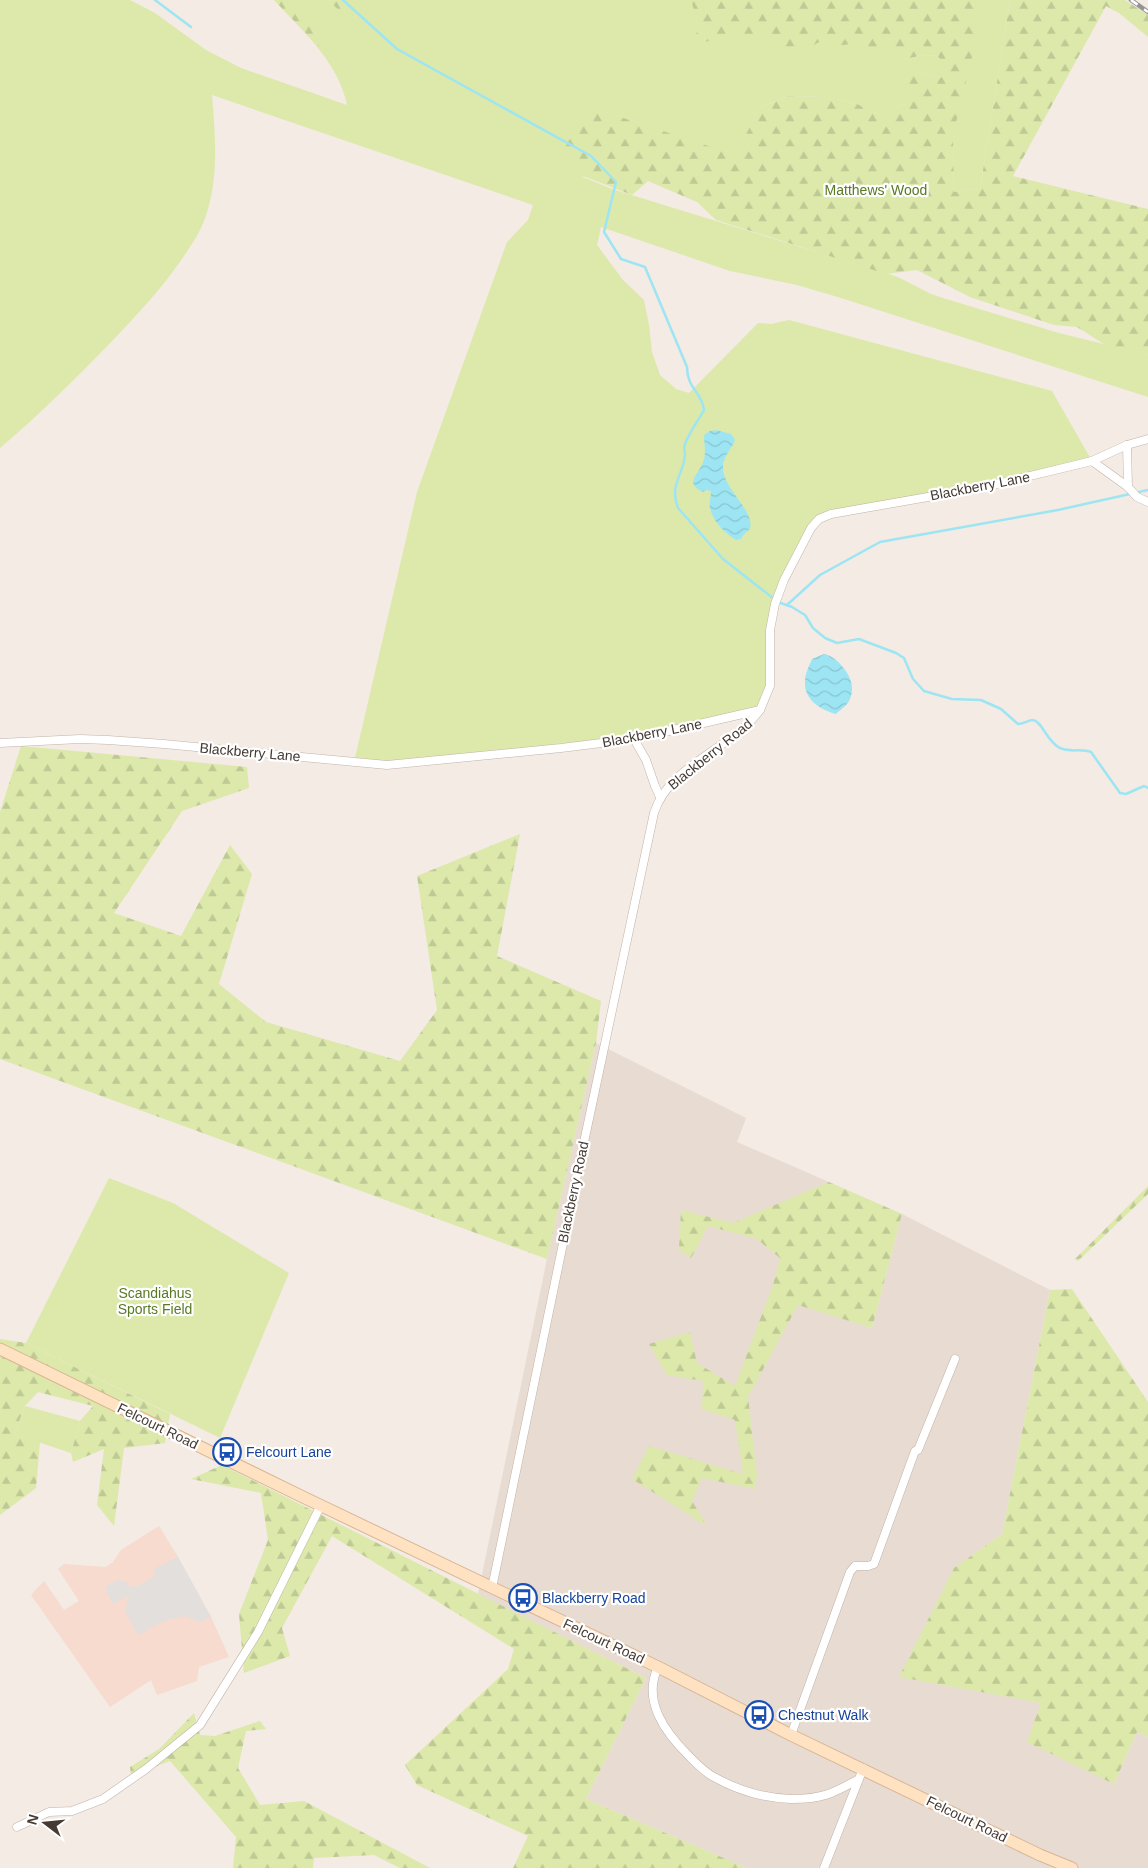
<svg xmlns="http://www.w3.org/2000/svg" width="1148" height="1868" font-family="Arial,sans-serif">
	<defs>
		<pattern id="forest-firs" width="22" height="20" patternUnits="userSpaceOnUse" patternTransform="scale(1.25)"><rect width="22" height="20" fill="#dce9ab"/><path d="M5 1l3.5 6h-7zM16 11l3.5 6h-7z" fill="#bec994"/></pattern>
		<pattern id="water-waves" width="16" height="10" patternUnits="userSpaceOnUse" patternTransform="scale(1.25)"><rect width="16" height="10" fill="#9de5f3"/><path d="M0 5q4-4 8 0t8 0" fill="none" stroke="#89c5d1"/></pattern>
	</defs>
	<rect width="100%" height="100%" fill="#f3ebe4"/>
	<!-- residential -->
	<polygon fill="#e7dbd2" points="596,1043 746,1118 737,1142 829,1182 782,1299 872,1328 902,1214 1050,1290 1002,1534 954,1568 900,1677 1042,1703 1114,1784 1137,1732 1148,1737 1148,1868 747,1868 586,1799 646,1678 478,1594 547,1259"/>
	<!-- commercial -->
	<polygon fill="#f6dbce" points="159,1526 178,1557 211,1617 229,1657 199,1667 197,1681 157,1695 151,1680 110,1707 31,1595 44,1581 64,1610 79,1601 58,1569 64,1564 106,1567 113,1562 121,1550"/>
	<!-- green -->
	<g fill="#dce9ab">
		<path d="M0,0H130L155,13L206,50L241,68L347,105C338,62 303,31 274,0H1010L980,189L954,192L953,135L957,26L900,60L924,55L937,56L947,64L941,78L921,72L906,104L878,114L857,104L828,97L788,96L759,108L736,156L605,112L585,166L583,177L612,189L898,277L931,294L943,298L1059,333L1148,355V397L841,298L797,285L730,271L601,227L597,245L623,280L644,300L649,325L652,352L660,375L676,389L689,393L758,323L771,324L789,320L1052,391L1092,461L819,519L775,604L771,672L760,710L634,739L387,765L354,762L417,492L507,242L528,220L533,205L212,95C215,133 219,175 207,212C202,230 192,244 182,259C161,289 138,314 113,340C76,378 40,414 0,448Z"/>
		<polygon points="109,1178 173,1203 289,1273 220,1438 26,1343"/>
		<polygon points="25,1406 80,1421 71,1453 14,1434"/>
	</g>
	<!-- forest -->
	<g fill="url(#forest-firs)">
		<polygon points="274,0 291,0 317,29 319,47"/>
		<polygon points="328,0 352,0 346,17"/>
		<path d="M691,0H737L739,1L745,0H974L975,45L953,135L954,192L980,189L1010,0H1125L1148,15V37L1119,13L1106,6L1013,176L1148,209V355L1107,346L1077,327L1054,325L970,297L917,270L886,274L716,220L697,202L648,181L632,195L583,176L585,166L559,152L572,131L587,116L605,112L736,155L759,108L788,96L828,97L857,104L878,114L906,104L905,72H921L941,78L946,64L937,56L924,55L900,60L899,48C892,49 861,54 857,50C855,48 854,45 852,44L833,46L821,41C815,44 797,55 793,55C785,55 782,49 777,45C770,41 755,37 747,36C741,35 733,35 727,36C716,39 704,45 693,39V36L703,27V24L694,10Z"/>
		<polygon points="21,746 247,767 249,788 182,811 114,913 181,936 230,845 252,874 219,984 266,1022 400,1061 437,1010 417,876 520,834 497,956 601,1001 596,1043 547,1259 0,1059 0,812"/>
		<polygon points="829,1182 902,1214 872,1328 798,1305 748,1397 757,1474 755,1489 702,1478 692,1501 707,1526 632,1479 649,1446 743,1474 735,1420 702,1409 703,1381 667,1375 649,1344 690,1332 697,1363 735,1386 773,1285 780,1258 757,1239 708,1226 691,1258 679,1250 681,1210 733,1223"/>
		<polygon points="1148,1186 1148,1194 1078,1261 1075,1259"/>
		<polygon points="1072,1289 1148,1402 1148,1737 1137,1732 1114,1784 1027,1742 1041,1703 899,1677 954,1568 1002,1534 1050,1290"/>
		<polygon points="0,1339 26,1343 170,1414 165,1443 124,1448 114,1526 97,1505 104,1449 73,1462 71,1453 80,1421 93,1406 38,1392 25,1406 14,1434 40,1442 36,1488 0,1515"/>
		<polygon points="222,1465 646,1678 586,1799 747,1868 513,1868 528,1836 417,1785 405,1765 508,1669 514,1649 332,1536 282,1628 290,1656 244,1673 239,1614 268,1540 261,1493 191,1479"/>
		<polygon points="194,1713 200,1735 215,1736 260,1721 266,1729 246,1731 238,1768 260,1805 304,1801 430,1868 400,1868 374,1855 314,1858 313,1868 233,1868 236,1837 170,1761 131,1776 130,1767 159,1749"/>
	</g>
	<!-- parking -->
	<polygon fill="#e3dfdd" points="178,1557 211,1617 199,1622 185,1616 171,1619 155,1625 138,1635 125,1611 129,1596 113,1604 105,1587 118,1580 128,1582 130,1590 132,1586 136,1587 156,1576 153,1569"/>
	<!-- water -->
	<g fill="url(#water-waves)">
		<path d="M716,430L731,434L735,440C732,448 724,456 723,465C721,488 755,509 750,529L744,534L741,539L736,540C725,533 713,522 710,508C709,503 711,496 711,491L706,490L703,492C682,482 701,474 704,459C706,452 704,442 704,435L710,431Z"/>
		<path d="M824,654C839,657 857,680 851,696C849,705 842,708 836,714C821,710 804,700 805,682C805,674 809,666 812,659Z"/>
	</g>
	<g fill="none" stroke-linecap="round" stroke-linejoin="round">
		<!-- stream -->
		<g stroke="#9de5f3" stroke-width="2.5">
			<polyline points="155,0 191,27"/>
			<path d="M343,0L397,49L591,156L616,182L604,232L621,259L645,267L687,367C687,389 702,392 704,410C698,421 690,431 685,444C683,448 685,451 685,455C683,476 669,485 678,508L723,559L778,602L792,607L805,615L813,628L825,638L837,643L859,639L896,653L904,658L913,679L924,691L952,699L981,700L1001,709L1018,724C1024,724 1028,720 1033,720C1042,721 1047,742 1060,748C1071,753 1081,748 1091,752L1120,793L1126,794L1144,786L1148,788"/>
			<polyline points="787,605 820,575 880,542 1058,510 1148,490"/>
		</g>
		<defs>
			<g id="street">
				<polyline points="1127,445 1128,487"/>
				<polyline points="1092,461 1128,487 1137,497 1148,502"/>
				<polyline points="634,739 646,760 655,786 660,797"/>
				<polyline points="0,743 80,739 108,740 164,744 387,765 561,748 634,739 760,710 770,686 770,630 775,604 784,580 811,528 819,519 831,514 985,487 1092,461 1127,445 1148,439"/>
				<path d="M492,1588L580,1161L654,813C669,765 732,749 760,710"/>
				<path d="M658,1667C642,1701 665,1732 688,1755C696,1763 704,1772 714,1777C737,1790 764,1798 791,1799C822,1799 832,1794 859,1779L863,1768"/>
				<polyline points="791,1735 850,1572 855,1566 868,1566 874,1564 915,1451 918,1450 955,1359"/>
				<polyline points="17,1827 49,1812 72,1811 103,1799 146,1769 200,1725 258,1632 321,1505"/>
				<polyline points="824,1868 859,1779"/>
			</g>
			<polyline id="secondary" points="0,1349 303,1497 658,1667 791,1735 1040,1855 1072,1868"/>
		</defs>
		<!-- street casing -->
		<use href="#street" stroke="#c2b3a9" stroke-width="9"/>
		<!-- secondary casing -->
		<use href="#secondary" stroke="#d8b594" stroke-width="13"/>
		<!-- street -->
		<use href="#street" stroke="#fff" stroke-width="8"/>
		<!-- secondary -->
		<use href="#secondary" stroke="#ffe2c2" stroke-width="11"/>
		<defs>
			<polyline id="rail" points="1131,0 1148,12"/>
		</defs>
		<!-- rail casing -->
		<use href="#rail" stroke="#949494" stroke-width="4.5"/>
		<!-- rail -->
		<use href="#rail" stroke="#fff" stroke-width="2.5" stroke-dasharray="8" stroke-linecap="butt"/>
	</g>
	<!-- icons -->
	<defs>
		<symbol id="bus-ring" viewBox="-11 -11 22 22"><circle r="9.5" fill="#fff" stroke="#1a4fb4" stroke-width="1.5"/><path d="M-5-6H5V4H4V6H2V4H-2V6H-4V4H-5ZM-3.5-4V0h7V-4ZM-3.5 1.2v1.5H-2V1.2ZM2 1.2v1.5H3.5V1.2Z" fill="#1a4fb4"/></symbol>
	</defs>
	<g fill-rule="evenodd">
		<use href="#bus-ring" x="211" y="1436" width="32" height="32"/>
		<use href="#bus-ring" x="507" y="1582" width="32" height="32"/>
		<use href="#bus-ring" x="743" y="1699" width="32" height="32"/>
	</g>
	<g text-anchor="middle" stroke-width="4.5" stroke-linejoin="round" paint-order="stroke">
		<!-- park labels -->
		<g font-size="14" fill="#597925" stroke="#fff">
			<text x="876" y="195">Matthews' Wood</text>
			<text x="155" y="1298">Scandiahus<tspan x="155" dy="16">Sports Field</tspan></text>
		</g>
		<!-- street labels -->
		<g font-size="14" fill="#453a34" stroke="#fff">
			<text transform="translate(980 486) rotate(-11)" y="5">Blackberry Lane</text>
			<text transform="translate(652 733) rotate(-11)" y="5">Blackberry Lane</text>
			<text transform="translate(250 752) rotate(5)" y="5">Blackberry Lane</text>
			<text transform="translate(710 754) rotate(-39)" y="5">Blackberry Road</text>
			<text transform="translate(573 1192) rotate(-78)" y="5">Blackberry Road</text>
			<text transform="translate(158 1426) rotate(26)" y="5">Felcourt Road</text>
			<text transform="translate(604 1641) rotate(25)" y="5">Felcourt Road</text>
			<text transform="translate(967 1819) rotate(26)" y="5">Felcourt Road</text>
		</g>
		<!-- transit labels -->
		<g font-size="14" fill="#164399" stroke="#fff" text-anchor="start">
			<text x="246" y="1457">Felcourt Lane</text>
			<text x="542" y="1603">Blackberry Road</text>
			<text x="778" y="1720">Chestnut Walk</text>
		</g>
	</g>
	<!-- north arrow -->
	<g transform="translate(45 1823) rotate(286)" stroke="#ffffff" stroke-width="4" paint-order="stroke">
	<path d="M0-4L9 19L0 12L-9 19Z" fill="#453a34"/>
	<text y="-8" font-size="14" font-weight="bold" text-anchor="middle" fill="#453a34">N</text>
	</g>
</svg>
